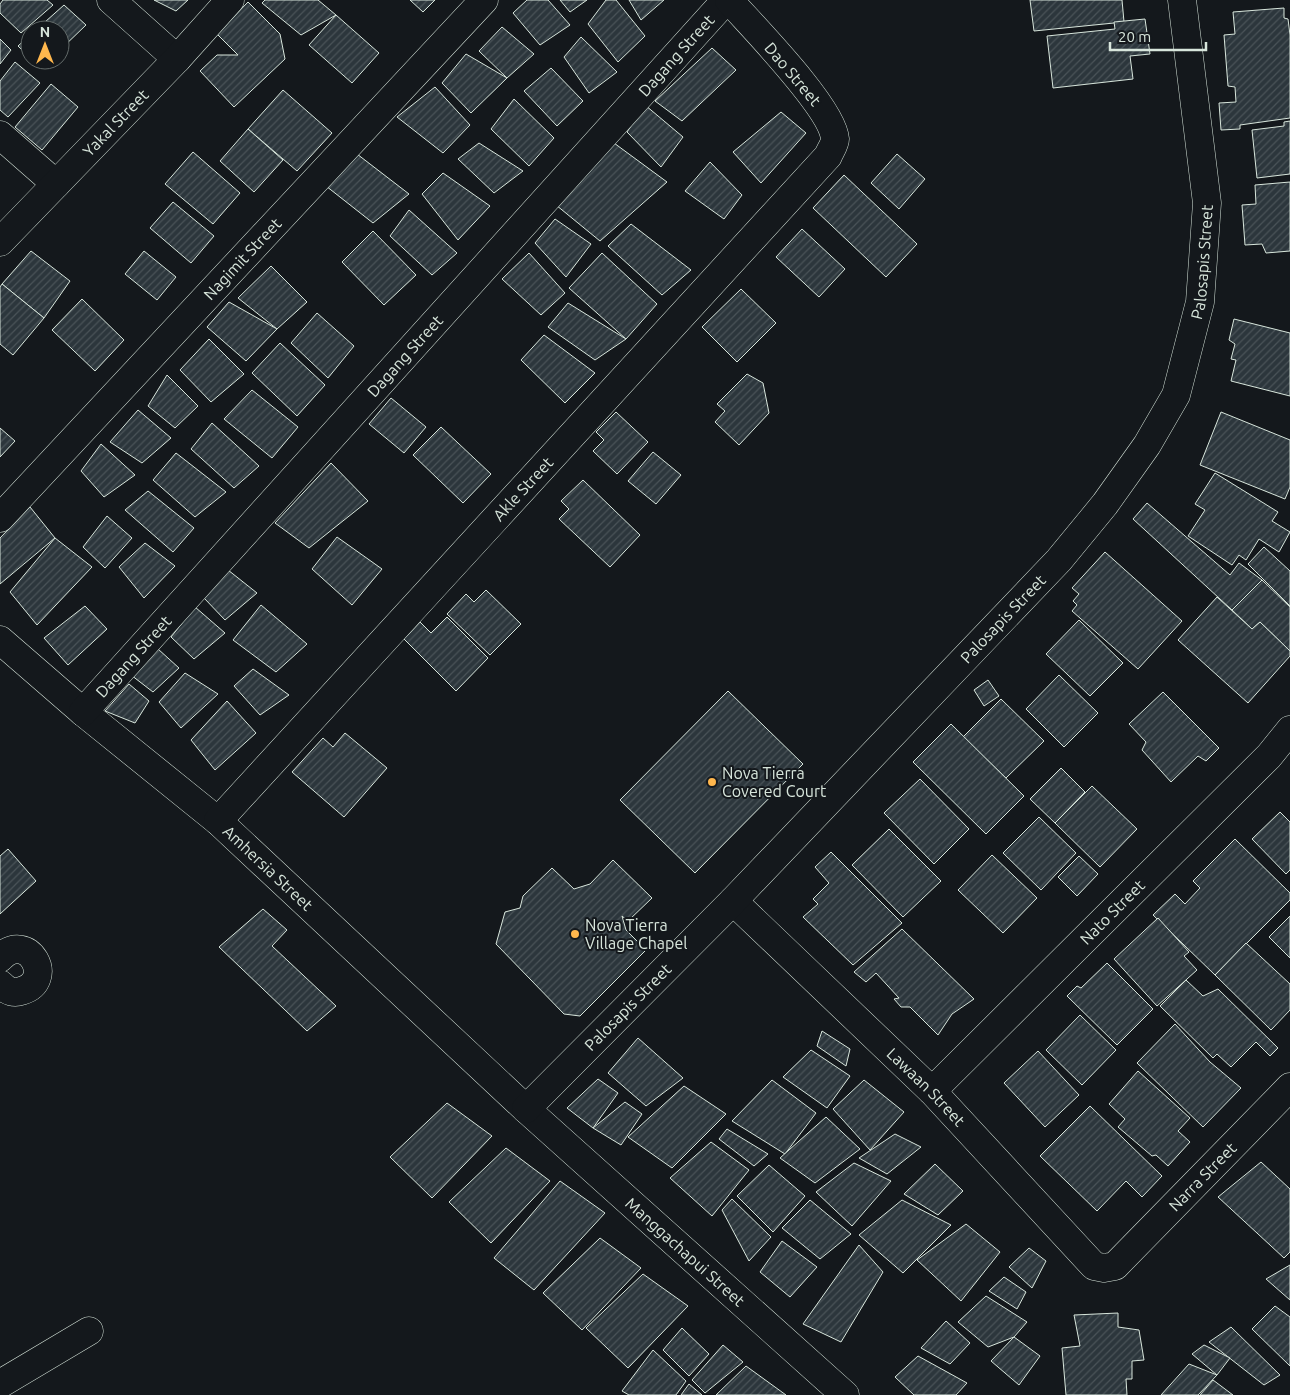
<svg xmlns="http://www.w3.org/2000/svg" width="1290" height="1395" font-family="Ubuntu,sans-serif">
	<defs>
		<pattern id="building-hatch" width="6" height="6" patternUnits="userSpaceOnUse" patternTransform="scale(1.25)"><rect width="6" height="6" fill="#2c363c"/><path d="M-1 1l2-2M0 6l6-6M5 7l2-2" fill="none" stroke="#4a5358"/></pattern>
	</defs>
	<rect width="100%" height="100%" fill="#14181c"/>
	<!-- building -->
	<g fill="url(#building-hatch)" stroke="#d8e6dc">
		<polygon points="3,0 47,0 53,5 21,33 0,13 0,4"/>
		<polygon points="154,0 188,0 176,11"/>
		<polygon points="265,0 318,0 336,15 301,35 262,3"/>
		<polygon points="410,0 435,0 423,12"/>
		<polygon points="527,0 548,0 570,25 540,45 513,13"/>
		<polygon points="560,0 587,0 570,12"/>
		<polygon points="606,0 616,0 645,36 618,62 588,24"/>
		<polygon points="629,0 664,0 641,20"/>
		<polygon points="1030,0 1122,0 1124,22 1034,31"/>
		<polygon points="248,2 280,34 285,59 234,107 200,71 217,55 238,55 217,34"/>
		<polygon points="64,5 86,25 60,50 60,30 36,30"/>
		<polygon points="1284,8 1284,18 1288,19 1290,35 1290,118 1240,125 1240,129 1221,130 1219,103 1236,102 1235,87 1228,86 1224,35 1235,34 1233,12"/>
		<polygon points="336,15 379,53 352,83 309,45"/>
		<polygon points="1145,19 1150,54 1130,56 1133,79 1053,88 1047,36 1115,29 1114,22"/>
		<polygon points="502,27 534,54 507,78 479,51"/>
		<polygon points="30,35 30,58 18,46"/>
		<polygon points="581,37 617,72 589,93 564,57"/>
		<polygon points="0,39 11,50 0,64"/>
		<polygon points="712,48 736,70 682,121 655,101"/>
		<polygon points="466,54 507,78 471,113 442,83"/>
		<polygon points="33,60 50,60 41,68"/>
		<polygon points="15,62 40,83 8,117 0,110 0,81"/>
		<polygon points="551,68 583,101 557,126 524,91"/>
		<polygon points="51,84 78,107 42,150 15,127"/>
		<polygon points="435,87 470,125 443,153 397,117"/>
		<polygon points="283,90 332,133 297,171 248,129"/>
		<polygon points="514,99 554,138 529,166 491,129"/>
		<polygon points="645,105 683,137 661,167 627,132"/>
		<polygon points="781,112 806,133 761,183 733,152"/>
		<polygon points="1290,121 1290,174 1257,178 1252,130 1284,126 1284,122"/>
		<polygon points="248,129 283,160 254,192 220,161"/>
		<polygon points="479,143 523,171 494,193 458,159"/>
		<polygon points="614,143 667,182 600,241 556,205"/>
		<polygon points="193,152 240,193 213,224 165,184"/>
		<polygon points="357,154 409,194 373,223 326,186"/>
		<polygon points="897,154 925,179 899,209 871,183"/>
		<polygon points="710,162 742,195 724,219 685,191"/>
		<polygon points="443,173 490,206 458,240 422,194"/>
		<polygon points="844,175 917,244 886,277 813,208"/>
		<polygon points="1290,182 1290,251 1266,253 1262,244 1245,245 1242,205 1256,204 1255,185"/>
		<polygon points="173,202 214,236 191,263 150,228"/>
		<polygon points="409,210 457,253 432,275 390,236"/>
		<polygon points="555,219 591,244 566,277 535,243"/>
		<polygon points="631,224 691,270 662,295 608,246"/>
		<polygon points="802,229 845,269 819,297 776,257"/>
		<polygon points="373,231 416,275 384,305 342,262"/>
		<polygon points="31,251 70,281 44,318 2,284"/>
		<polygon points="144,251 176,277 157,300 125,274"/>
		<polygon points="529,253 565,293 541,315 502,279"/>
		<polygon points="602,253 657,304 626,339 569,288"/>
		<polygon points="271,266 307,302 277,329 238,298"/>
		<polygon points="2,284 44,318 13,355 0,344 0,287"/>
		<polygon points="741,289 776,323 737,362 702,327"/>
		<polygon points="82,299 124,340 95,371 52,330"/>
		<polygon points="229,302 277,329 246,361 207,327"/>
		<polygon points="568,303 626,339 595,360 548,327"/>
		<polygon points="317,313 354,346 328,378 291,343"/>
		<polygon points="1234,319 1290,333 1290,396 1231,381 1236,360 1231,359 1235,344 1229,340"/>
		<polygon points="544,335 595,373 565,403 521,360"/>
		<polygon points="209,339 244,374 211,402 180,370"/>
		<polygon points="280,343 325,385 297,416 252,373"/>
		<polygon points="747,374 763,383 769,413 739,445 715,422 725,411 717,404"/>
		<polygon points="167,375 198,406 175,428 148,406"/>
		<polygon points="252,390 298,427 272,458 224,419"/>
		<polygon points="391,398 426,427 404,453 369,424"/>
		<polygon points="138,410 171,438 142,463 110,442"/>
		<polygon points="616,412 648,442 617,474 593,451 604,440 596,432"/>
		<polygon points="1221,412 1290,440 1290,487 1285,499 1200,465"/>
		<polygon points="212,423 259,466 234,488 191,449"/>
		<polygon points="441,427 491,474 463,503 413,455"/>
		<polygon points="0,428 15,441 0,457"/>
		<polygon points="101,444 135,475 104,497 81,471"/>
		<polygon points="653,452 681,475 656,504 628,481"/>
		<polygon points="176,453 226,492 195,517 153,480"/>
		<polygon points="331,463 368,501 309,548 275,523"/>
		<polygon points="1215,473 1278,512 1272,521 1290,532 1279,552 1259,539 1246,560 1239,555 1232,565 1188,536 1205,510 1195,504"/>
		<polygon points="583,480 640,535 610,567 559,519 569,509 561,501"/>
		<polygon points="148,491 194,528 173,552 125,510"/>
		<polygon points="1147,503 1230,575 1239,563 1262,580 1232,610 1133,519"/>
		<polygon points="30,507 55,538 0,584 0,538"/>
		<polygon points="107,516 132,538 105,568 83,547"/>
		<polygon points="337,537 382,569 352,605 312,569"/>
		<polygon points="55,538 92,567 37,625 10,592"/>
		<polygon points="145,543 175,566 144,598 119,567"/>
		<polygon points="1264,547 1290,571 1290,606 1248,564"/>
		<polygon points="1105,552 1182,621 1138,669 1072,611 1077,605 1073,601 1079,594 1072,588"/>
		<polygon points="228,570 257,593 225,620 204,598"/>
		<polygon points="1262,580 1290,607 1290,651 1260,622 1252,629 1232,610"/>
		<polygon points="486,590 521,624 490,655 447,614 466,594 474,602"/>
		<polygon points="1217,597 1252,629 1260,622 1290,651 1290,656 1248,703 1178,640"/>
		<polygon points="261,605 307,644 276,672 233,640"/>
		<polygon points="85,606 107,629 68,665 44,638"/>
		<polygon points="195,607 225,633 194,659 171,637"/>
		<polygon points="447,617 488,658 456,691 404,639 420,622 431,633"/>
		<polygon points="1079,620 1123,663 1090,696 1046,654"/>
		<polygon points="158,649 179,668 153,692 131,675"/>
		<polygon points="253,669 289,695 260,715 234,686"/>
		<polygon points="185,673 218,694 181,728 159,702"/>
		<polygon points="1059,675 1098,713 1064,747 1026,709"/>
		<polygon points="988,680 999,696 984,706 974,690"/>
		<polygon points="129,684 149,701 135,723 105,711"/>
		<polygon points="728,691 803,764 695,873 620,800"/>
		<polygon points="1163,692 1219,748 1206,761 1198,756 1171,782 1142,750 1146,742 1129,724"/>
		<polygon points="1001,699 1044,741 1006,778 963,737"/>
		<polygon points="227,701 256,733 215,770 191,740"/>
		<polygon points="951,724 1024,796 986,834 913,762"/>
		<polygon points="345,733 387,768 344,817 292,772 323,738 333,747"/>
		<polygon points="1061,768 1085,792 1055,823 1030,799"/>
		<polygon points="920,779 969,829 934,864 884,813"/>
		<polygon points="1092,786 1137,829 1100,867 1055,823"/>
		<polygon points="1280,812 1290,822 1290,870 1286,874 1252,839"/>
		<polygon points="1039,817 1076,853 1041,890 1003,853"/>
		<polygon points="889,829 941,881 903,917 852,865"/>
		<polygon points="1235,839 1290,893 1290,900 1215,975 1153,915 1175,894 1185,904 1200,888 1193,881"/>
		<polygon points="8,849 36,881 0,914 0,856"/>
		<polygon points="831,852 902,923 853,965 803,917 818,904 813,899 829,883 815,867"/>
		<polygon points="992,855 1037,898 1003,933 958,890"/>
		<polygon points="1079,856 1098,874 1077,896 1058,877"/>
		<polygon points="613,860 652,898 628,921 622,916 626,930 646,950 580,1016 564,1014 496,944 505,912 520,908 523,896 552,868 574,889 590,884"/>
		<polygon points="263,909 287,930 272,946 336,1006 307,1031 219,947"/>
		<polygon points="1290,916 1290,958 1269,937"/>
		<polygon points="1158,918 1189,952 1184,956 1197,970 1157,1006 1114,959"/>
		<polygon points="902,929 974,999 952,1014 938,1035 910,1007 901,1007 894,999 899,998 876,973 866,982 854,972"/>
		<polygon points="1246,943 1290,984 1290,1010 1271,1030 1215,975"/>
		<polygon points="1107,963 1153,1009 1117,1045 1067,996 1077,986 1081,988"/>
		<polygon points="1186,980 1203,996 1218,989 1278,1048 1270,1056 1256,1042 1231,1067 1217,1054 1213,1058 1160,1006"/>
		<polygon points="1080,1015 1116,1050 1082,1085 1046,1050"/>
		<polygon points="1175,1024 1210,1062 1241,1088 1203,1127 1137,1063"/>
		<polygon points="822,1031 850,1049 846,1066 817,1046"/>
		<polygon points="638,1038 683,1078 646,1106 608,1073"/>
		<polygon points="811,1050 850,1076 827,1108 783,1077"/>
		<polygon points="1038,1051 1079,1095 1045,1127 1004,1083"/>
		<polygon points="1138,1071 1190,1118 1178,1131 1190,1142 1168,1166 1156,1155 1152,1156 1118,1127 1125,1119 1109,1104"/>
		<polygon points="598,1079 618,1093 593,1128 567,1108"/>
		<polygon points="772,1080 816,1113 785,1154 732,1121"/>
		<polygon points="864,1080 904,1112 870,1150 833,1109"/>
		<polygon points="684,1086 726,1114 672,1168 628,1137"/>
		<polygon points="625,1102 642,1114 621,1145 593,1128"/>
		<polygon points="447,1103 492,1136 432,1198 390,1157"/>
		<polygon points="1090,1106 1162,1176 1142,1197 1126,1181 1097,1211 1040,1156"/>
		<polygon points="826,1117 860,1149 815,1183 780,1158"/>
		<polygon points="727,1129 768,1154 754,1166 719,1139"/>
		<polygon points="895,1134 921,1147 887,1174 859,1158"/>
		<polygon points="711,1142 749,1170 712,1216 670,1178"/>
		<polygon points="506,1148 550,1181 491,1243 449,1202"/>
		<polygon points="1261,1162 1290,1189 1290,1252 1284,1258 1218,1197"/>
		<polygon points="854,1163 891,1181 852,1226 816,1192"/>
		<polygon points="935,1164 963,1191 938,1215 904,1194"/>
		<polygon points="769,1165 805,1196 773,1232 737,1196"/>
		<polygon points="560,1181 605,1213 534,1290 494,1258"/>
		<polygon points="732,1199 771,1237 749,1261 722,1210"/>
		<polygon points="810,1200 851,1234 820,1259 782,1228"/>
		<polygon points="902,1200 951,1225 903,1273 859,1235"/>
		<polygon points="966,1224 1000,1252 961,1301 917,1260"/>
		<polygon points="600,1238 641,1268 582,1330 543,1293"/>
		<polygon points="782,1241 817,1267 790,1297 760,1272"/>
		<polygon points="859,1245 883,1272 841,1342 803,1324"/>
		<polygon points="1029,1248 1046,1261 1032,1288 1009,1267"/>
		<polygon points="1290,1265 1290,1300 1266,1279"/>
		<polygon points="643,1274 688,1306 628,1368 586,1328"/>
		<polygon points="1004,1277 1026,1292 1017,1309 989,1291"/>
		<polygon points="986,1296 1027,1322 1014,1337 988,1347 958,1322"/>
		<polygon points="1275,1306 1290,1317 1290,1366 1252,1329"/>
		<polygon points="1118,1313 1118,1327 1139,1330 1144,1360 1132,1361 1132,1379 1126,1379 1127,1395 1066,1395 1062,1348 1080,1346 1074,1315"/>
		<polygon points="946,1321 970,1343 950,1364 921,1348"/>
		<polygon points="1231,1327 1280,1375 1264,1385 1209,1342"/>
		<polygon points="682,1328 709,1354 689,1376 663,1350"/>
		<polygon points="1014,1337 1040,1356 1019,1385 991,1361"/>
		<polygon points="723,1345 743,1362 705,1393 692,1380"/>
		<polygon points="1204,1345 1230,1358 1217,1375 1192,1354"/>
		<polygon points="653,1350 686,1381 676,1395 629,1395 622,1391"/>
		<polygon points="918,1356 967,1383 956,1395 914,1395 895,1377"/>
		<polygon points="1189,1364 1217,1375 1198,1395 1161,1395"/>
		<polygon points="746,1366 786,1395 716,1395"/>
		<polygon points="1213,1380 1233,1395 1200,1395"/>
		<polygon points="689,1384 702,1395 681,1395"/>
	</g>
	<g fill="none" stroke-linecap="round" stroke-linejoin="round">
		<defs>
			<g id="minor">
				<polyline points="111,0 177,59"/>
				<polyline points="0,135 56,184"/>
				<path id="s1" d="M0,242L177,59L230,0"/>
				<path id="s2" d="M0,518L484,0"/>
				<path id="s3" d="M0,640L83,712L218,821L526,1109L845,1395"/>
				<path id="s4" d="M83,712L726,0"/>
				<path id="s5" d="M218,821L828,156C830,151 835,144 835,139C833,108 752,26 729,0"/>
				<path id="s6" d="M733,901L932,1091L1094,1266L1104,1268L1115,1266L1290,1087"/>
				<path d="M0,958C28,929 57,981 21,991C12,994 6,990 0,984"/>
				<path id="s7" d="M932,1091L1269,756L1290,730"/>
				<path id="s8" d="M526,1109L733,901L1059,560L1105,504L1147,445L1176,395L1200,302L1207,203L1182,0"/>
				<polyline points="0,1384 89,1331"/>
			</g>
		</defs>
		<!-- minor casing -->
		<use href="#minor" stroke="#d8e6dc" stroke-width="29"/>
		<!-- minor -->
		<use href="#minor" stroke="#14181c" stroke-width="28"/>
	</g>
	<!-- markers -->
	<g fill="#ffb74d" stroke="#14181c" stroke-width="2">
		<circle cx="712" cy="782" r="5"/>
		<circle cx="575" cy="934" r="5"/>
	</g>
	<g text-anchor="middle" stroke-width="4" stroke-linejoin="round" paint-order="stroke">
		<!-- street labels -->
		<g font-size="16" fill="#d8e6dc" stroke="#14181c">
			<text dy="6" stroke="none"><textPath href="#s4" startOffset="885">Dagang Street</textPath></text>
			<text transform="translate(793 74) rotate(50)" y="6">Dao Street</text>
			<text dy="6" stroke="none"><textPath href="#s1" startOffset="166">Yakal Street</textPath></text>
			<text dy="6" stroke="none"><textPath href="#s2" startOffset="355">Nagimit Street</textPath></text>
			<text dy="6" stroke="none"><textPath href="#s8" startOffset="1104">Palosapis Street</textPath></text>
			<text dy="6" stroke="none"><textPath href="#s4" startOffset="480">Dagang Street</textPath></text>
			<text dy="6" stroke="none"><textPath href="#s5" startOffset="451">Akle Street</textPath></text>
			<text dy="6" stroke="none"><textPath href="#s8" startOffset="684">Palosapis Street</textPath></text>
			<text dy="6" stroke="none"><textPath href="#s4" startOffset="75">Dagang Street</textPath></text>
			<text dy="6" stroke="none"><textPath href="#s3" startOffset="352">Amhersia Street</textPath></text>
			<text dy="6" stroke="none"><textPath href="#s7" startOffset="254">Nato Street</textPath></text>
			<text dy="6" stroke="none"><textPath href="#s8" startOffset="144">Palosapis Street</textPath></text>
			<text dy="6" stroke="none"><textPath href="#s6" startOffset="268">Lawaan Street</textPath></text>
			<text dy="6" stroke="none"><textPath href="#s6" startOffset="660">Narra Street</textPath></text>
			<text dy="6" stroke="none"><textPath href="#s3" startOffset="919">Manggachapui Street</textPath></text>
		</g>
		<!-- poi labels -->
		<g font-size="16" fill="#d8e6dc" stroke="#14181c" text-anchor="start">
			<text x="722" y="779">Nova Tierra<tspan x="722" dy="18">Covered Court</tspan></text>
			<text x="585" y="931">Nova Tierra<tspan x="585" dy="18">Village Chapel</tspan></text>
		</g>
	</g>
	<!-- north arrow -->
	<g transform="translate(45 45)"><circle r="24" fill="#14181c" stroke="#626a69"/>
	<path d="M0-4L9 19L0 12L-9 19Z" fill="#ffb74d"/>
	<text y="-8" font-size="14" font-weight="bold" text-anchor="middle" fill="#d8e6dc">N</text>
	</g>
	<!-- scale -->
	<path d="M1110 42v8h96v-8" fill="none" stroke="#d8e6dc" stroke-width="2.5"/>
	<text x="1118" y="42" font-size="15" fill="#d8e6dc" stroke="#14181c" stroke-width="4" paint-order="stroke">20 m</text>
</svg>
